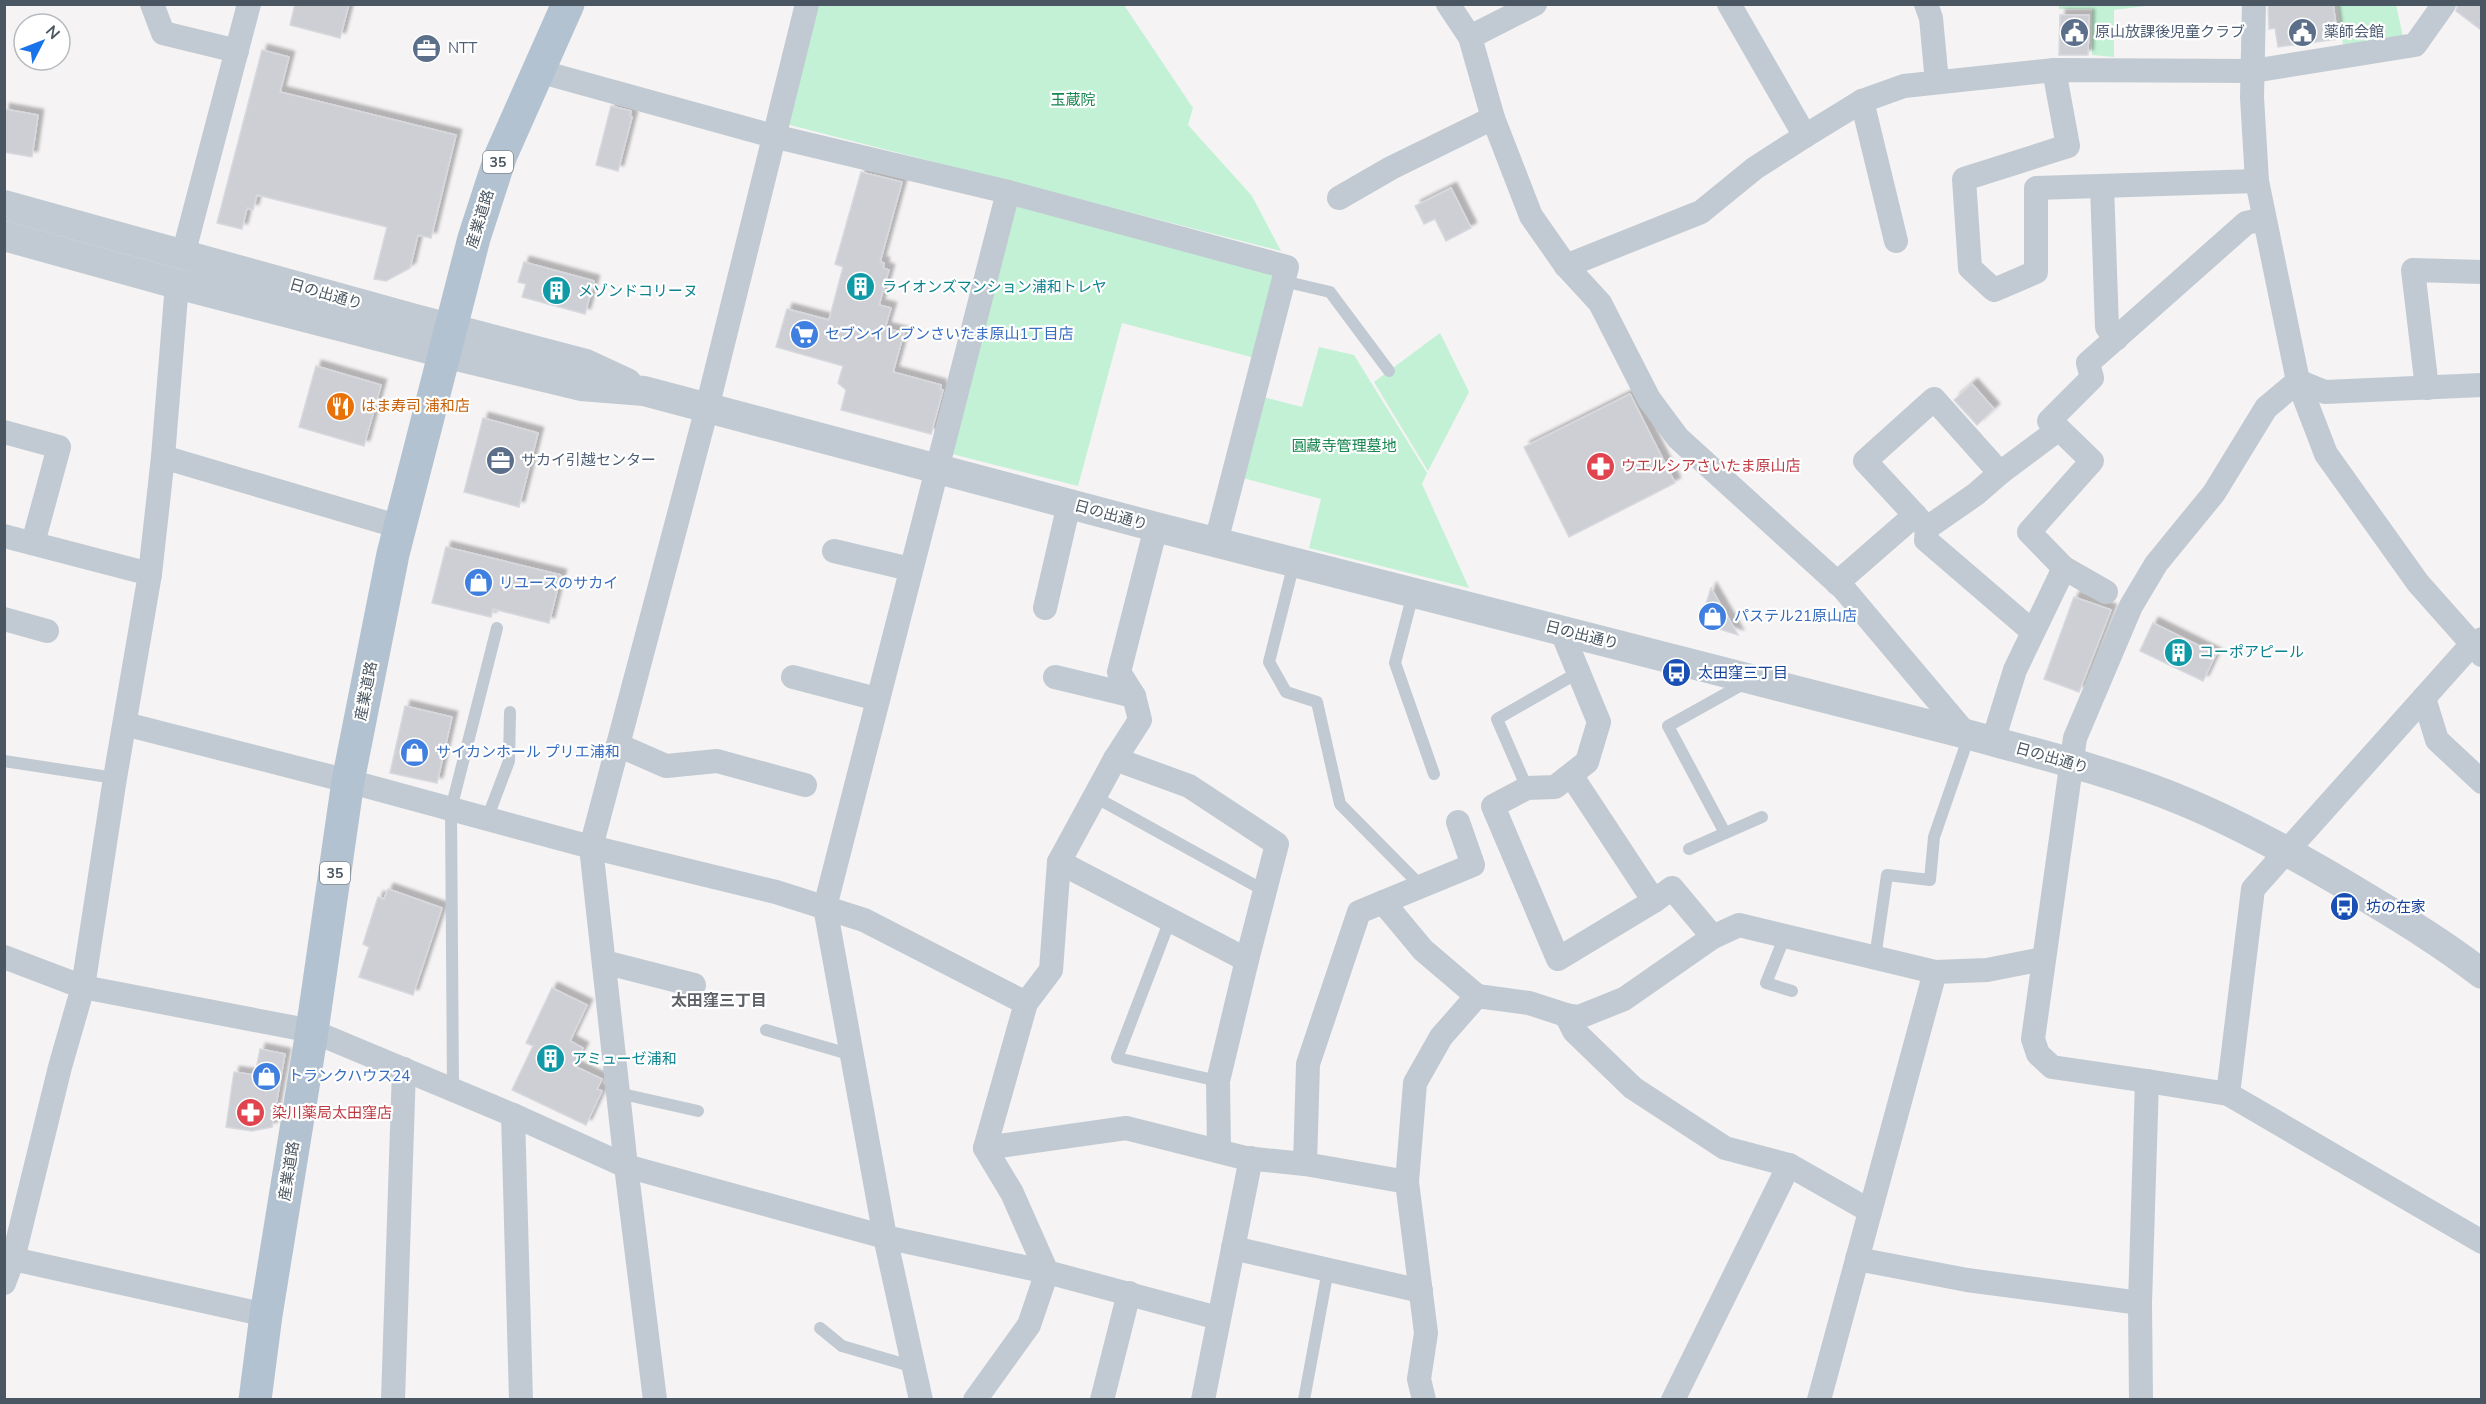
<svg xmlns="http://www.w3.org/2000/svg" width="2486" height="1404" font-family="'Nunito Sans','Noto Sans JP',sans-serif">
	<defs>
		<filter id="shadow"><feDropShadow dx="5.5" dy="-5.5" stdDeviation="1.5" flood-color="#0004"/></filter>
	</defs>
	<rect width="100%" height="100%" fill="#f5f3f3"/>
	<!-- green -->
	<g fill="#c3f1d5">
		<polygon points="816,5 1124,5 1193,108 1188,125 1252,196 1281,251 786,124"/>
		<polygon points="2059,5 2153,4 2153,5 2114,10 2114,57 2092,55 2092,9 2059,9"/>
		<polygon points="2338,5 2396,5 2403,37 2343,45"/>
		<polygon points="1015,200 1276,274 1255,358 1122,323 1078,486 948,453"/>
		<polygon points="1440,333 1469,392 1428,471 1374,382"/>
		<polygon points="1319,347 1354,355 1427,473 1422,484 1469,588 1309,548 1321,499 1243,478 1263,397 1302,407"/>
	</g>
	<!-- building -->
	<g fill="#cdcfd5" stroke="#d7d9de" stroke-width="1.5" filter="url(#shadow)">
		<polygon points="295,4 349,4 340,38 290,25"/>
		<polygon points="2268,4 2333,4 2338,39 2278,47 2275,28 2269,29"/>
		<polygon points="2458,4 2481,4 2481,30 2456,11"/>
		<polygon points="2060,15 2089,15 2088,55 2059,55"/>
		<polygon points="262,50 289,57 280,92 456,135 431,238 418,235 410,268 386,281 374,279 387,227 257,195 253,210 247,208 242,229 217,223"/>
		<polygon points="611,106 631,111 630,116 632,117 618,171 596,165"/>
		<polygon points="4,109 38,115 32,157 4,152"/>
		<polygon points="861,172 902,182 880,262 884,263 883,268 889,270 879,305 891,308 885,328 904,333 893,372 941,385 940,389 943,390 931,434 841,410 846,390 838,383 843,366 776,347 787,309 829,320 843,267 835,264"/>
		<polygon points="1451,188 1471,228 1446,241 1435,219 1424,224 1415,206"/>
		<polygon points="524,262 594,281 585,314 522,297 526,284 518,282"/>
		<polygon points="316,366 381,385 364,446 299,427"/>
		<polygon points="1972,384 1994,409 1977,425 1954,400"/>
		<polygon points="1630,394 1675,483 1569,537 1524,447"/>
		<polygon points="483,418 538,433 519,507 464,492"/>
		<polygon points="446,547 561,575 549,623 493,609 491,617 432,603"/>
		<polygon points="1711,588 1738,635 1700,623"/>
		<polygon points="2074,597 2111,610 2079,692 2044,679"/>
		<polygon points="2153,623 2216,654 2203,681 2140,651"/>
		<polygon points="405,706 452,717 437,783 390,773"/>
		<polygon points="388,889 442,908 413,995 359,977 369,947 363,944 378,897 384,899"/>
		<polygon points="552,988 587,1005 570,1041 583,1048 574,1066 602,1079 597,1089 602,1091 586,1125 512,1090 533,1046 526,1043"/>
		<polygon points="260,1049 285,1054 272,1127 252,1131 226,1127 234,1072 255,1075"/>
	</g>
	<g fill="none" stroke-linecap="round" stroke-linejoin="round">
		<!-- service -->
		<g stroke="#c1cad2" stroke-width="12">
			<polyline points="1283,281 1330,292 1389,371"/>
			<polyline points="1294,563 1269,662 1286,692 1317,702 1340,804 1421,886"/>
			<polyline points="1413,594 1395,663 1434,774"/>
			<polyline points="4,761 115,778"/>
			<polyline points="1527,788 1497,719 1579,672"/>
			<polyline points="1095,797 1265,891"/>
			<polyline points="487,819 509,761 510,712"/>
			<polyline points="1725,833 1668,726 1745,683"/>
			<polyline points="1689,849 1762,817"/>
			<polyline points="1170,920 1117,1058 1218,1081"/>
			<polyline points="1785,936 1766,983 1792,991"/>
			<polyline points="1875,958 1887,875 1930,880 1934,837 1969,736"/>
			<polyline points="766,1030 852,1055"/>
			<polyline points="453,1090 451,809 497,628"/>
			<polyline points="618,1093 698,1111"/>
			<polyline points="820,1328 842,1346 914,1367"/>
			<polyline points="1304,1400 1328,1270"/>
		</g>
		<!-- minor -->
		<g stroke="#c1cad2" stroke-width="24">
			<polyline points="152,4 163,33 237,51"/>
			<polyline points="807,4 707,408 591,847 626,1166 885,1237 1047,1272 1218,1318"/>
			<polyline points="1448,4 1470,37 1493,118 1531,216 1566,266 1600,303 1649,399 1678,438 1843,588 1966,734"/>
			<polyline points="1729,4 1805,136"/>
			<polyline points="1926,4 1931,18 1937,82"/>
			<polyline points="2254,4 2252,97 2257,181 2298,381 2326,454 2418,583 2482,655"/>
			<polyline points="1470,37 1535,4"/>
			<polyline points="2054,70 2068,146 1964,179 1970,268 1994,290 2036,272 2036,188 2257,181"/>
			<polyline points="538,71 773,136 1008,192 1287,267 1216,542"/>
			<polyline points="1862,101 1896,241"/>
			<polyline points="2102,186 2107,327 2116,339"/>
			<polyline points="1339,198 1391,168 1493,118"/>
			<polyline points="183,255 249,4"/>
			<polyline points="1566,266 1701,212 1755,168 1805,136 1862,101 1904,86 2054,70 2253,71 2415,45 2444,4"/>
			<polyline points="2427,388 2413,270 2482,272"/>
			<polyline points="2056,430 2049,421 2092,378 2088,363 2246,223 2264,219"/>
			<polyline points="4,432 59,447 33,543"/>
			<polyline points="163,457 400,527"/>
			<polyline points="1915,515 1865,461 1934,399 2000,473"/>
			<polyline points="1156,527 1119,672 1134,696 1140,720 1115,759 1059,862 1247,960 1218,1081 1219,1150"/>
			<polyline points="1927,528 1926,540 2033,632"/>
			<polyline points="4,536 150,574"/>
			<polyline points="834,551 910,569"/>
			<polyline points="1837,583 1915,515 1927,528 1976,494 2000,473 2059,429 2092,461 2029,532 2064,568 2106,592"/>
			<polyline points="1045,608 1069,504"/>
			<polyline points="4,619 47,631"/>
			<polyline points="1561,630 1599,722 1587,762 1555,787 1527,788 1493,806 1558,959 1654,901 1672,888 1713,937"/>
			<polyline points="793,677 877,699"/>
			<polyline points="1055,677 1134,696"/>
			<polyline points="2424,698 2437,740 2482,782"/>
			<polyline points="125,724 348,781 591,847 776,892 864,920 1026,1003 985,1148 1126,1128 1245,1158 1305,1164 1407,1182"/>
			<polyline points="1993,741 2015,670 2064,568"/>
			<polyline points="618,745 666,766 717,761 805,785"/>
			<polyline points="1115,759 1189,786 1277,844 1247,960"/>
			<polyline points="1571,775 1654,901"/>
			<polyline points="1383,902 1423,950 1477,996"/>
			<polyline points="4,957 83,987 312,1031 513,1115 626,1166 655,1400"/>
			<polyline points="604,962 694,985"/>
			<polyline points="1026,1003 1051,970 1059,862"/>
			<polyline points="1566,1015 1574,1031 1633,1088 1725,1148 1789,1165"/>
			<polyline points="2147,1081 2052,1067 2038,1054 2033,1039 2075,738 2131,606 2156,564 2214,493 2266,408 2298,381 2325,392 2482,385"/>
			<polyline points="2228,1094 2482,1242"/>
			<polyline points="513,1115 521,1400"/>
			<polyline points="1305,1164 1308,1064 1359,912 1473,865 1458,822"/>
			<polyline points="1233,1248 1421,1291"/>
			<polyline points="4,1257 266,1315"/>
			<polyline points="1857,1259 1967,1280 2140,1303"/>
			<polyline points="4,1283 13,1259 60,1067 83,987 115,778 150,574 163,457 177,284"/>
			<polyline points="393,1400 404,1069"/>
			<polyline points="921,1400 885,1237 825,907 1008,192"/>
			<polyline points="975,1400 1029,1325 1047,1272 1012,1193 985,1148"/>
			<polyline points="1102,1400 1129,1293"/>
			<polyline points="1203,1400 1251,1158"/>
			<polyline points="1424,1400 1419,1379 1426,1333 1407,1182 1415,1083 1441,1037 1477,996 1529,1003 1566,1015 1579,1017 1624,999 1713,937 1739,925 1935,972"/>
			<polyline points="1673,1400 1789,1165 1870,1211"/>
			<polyline points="1819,1400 1935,972 1987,970 2043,959"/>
			<polyline points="2141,1400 2140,1303 2147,1081 2228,1094 2253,889 2464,653 2482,639"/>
		</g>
		<!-- tertiary -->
		<g stroke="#c1cad2" stroke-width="30">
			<polyline points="4,205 415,319 586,364 627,383"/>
			<path d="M4,236L177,284L444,353L581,386L644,391L1156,527L1966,734C2039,754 2113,772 2183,801C2246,827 2306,861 2364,896C2404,920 2445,945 2482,974"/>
		</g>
		<!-- primary -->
		<polyline stroke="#b3c2d1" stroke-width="33" points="255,1400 266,1315 312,1031 348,781 393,554 474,238 501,155 568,4"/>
	</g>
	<!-- icons -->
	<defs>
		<symbol id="civic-disc" viewBox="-11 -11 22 22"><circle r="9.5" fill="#5c6f8a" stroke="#fff"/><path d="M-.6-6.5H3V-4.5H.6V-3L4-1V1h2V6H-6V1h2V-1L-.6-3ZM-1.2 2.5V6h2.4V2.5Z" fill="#fff"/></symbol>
		<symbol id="office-disc" viewBox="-11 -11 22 22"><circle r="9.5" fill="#5c6f8a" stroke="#fff"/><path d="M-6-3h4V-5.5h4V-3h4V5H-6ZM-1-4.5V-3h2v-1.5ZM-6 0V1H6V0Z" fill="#fff"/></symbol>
		<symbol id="building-disc" viewBox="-11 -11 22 22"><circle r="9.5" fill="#0f9aa8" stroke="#fff"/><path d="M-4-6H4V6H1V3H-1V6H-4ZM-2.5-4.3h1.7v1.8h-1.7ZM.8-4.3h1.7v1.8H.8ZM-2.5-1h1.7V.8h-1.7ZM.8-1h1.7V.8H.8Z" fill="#fff"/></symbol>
		<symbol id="supermarket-disc" viewBox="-11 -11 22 22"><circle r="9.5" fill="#3f7fe0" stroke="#fff"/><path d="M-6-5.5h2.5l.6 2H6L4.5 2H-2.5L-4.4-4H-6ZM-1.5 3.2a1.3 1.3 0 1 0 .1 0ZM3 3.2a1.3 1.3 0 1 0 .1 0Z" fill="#fff"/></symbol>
		<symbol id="restaurant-disc" viewBox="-11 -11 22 22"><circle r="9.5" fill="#e8710a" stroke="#fff"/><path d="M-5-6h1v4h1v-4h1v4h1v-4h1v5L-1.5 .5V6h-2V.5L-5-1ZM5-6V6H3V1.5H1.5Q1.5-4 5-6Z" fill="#fff"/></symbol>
		<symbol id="pharmacy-disc" viewBox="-11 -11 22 22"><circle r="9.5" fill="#e0444e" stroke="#fff"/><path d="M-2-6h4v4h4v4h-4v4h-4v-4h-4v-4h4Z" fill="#fff"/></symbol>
		<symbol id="shop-disc" viewBox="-11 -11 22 22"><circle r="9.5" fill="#3f7fe0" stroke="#fff"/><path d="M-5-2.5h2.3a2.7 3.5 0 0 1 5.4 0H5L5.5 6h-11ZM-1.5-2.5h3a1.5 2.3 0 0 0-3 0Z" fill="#fff"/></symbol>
		<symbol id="bus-disc" viewBox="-11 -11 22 22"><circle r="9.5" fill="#1a4fb4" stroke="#fff"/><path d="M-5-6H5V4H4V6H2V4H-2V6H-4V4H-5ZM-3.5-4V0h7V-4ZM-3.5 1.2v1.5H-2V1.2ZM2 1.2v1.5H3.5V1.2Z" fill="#fff"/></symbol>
	</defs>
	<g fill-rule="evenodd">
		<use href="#civic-disc" x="2058" y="16" width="33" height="33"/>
		<use href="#civic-disc" x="2286" y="16" width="33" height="33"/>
		<use href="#office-disc" x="410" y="32" width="33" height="33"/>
		<use href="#building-disc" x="844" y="270" width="33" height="33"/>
		<use href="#building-disc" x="540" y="274" width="33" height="33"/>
		<use href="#supermarket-disc" x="788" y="318" width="33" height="33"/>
		<use href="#restaurant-disc" x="324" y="390" width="33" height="33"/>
		<use href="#office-disc" x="484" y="444" width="33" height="33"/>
		<use href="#pharmacy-disc" x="1584" y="450" width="33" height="33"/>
		<use href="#shop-disc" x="462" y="566" width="33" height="33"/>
		<use href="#shop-disc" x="1696" y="600" width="33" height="33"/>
		<use href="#building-disc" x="2162" y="636" width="33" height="33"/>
		<use href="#bus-disc" x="1660" y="656" width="33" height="33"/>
		<use href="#shop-disc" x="398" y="736" width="33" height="33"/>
		<use href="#bus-disc" x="2328" y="890" width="33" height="33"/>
		<use href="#building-disc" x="534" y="1042" width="33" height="33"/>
		<use href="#shop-disc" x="250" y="1060" width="33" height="33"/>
		<use href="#pharmacy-disc" x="234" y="1096" width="33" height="33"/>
	</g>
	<g text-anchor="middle" stroke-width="4.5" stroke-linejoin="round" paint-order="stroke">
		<!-- shield labels -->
		<g fill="#fff" stroke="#808990" stroke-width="1.5">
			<rect x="483" y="151" width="30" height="22" rx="4.5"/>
			<rect x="320" y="862" width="30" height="22" rx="4.5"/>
		</g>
		<g font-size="14" font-weight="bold" fill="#4a5661">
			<text x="498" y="167">35</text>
			<text x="335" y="878">35</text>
		</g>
		<!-- service labels -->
		<g font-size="15" fill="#4e5e75" stroke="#fff" text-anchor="start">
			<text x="2095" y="37">原山放課後児童クラブ</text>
			<text x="2324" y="37">薬師会館</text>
			<text x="448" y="53">NTT</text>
			<text x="521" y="465">サカイ引越センター</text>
		</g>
		<!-- park labels -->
		<g font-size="15" fill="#17864f" stroke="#fff">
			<text x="1073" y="105">玉蔵院</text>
			<text x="1344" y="451">圓藏寺管理墓地</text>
		</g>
		<!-- street labels -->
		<g font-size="15" fill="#4a5661" stroke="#fff">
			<text transform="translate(480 219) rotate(-73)" y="5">産業道路</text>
			<text transform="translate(326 294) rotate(16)" y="5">日の出通り</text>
			<text transform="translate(1111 515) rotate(15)" y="5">日の出通り</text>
			<text transform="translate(1582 635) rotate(14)" y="5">日の出通り</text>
			<text transform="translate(366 691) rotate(-79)" y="5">産業道路</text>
			<text transform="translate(2052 758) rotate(16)" y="5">日の出通り</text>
			<text transform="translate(289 1171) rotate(-81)" y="5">産業道路</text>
		</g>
		<!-- culture labels -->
		<g font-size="15" fill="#0d838f" stroke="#fff" text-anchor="start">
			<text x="882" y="292">ライオンズマンション浦和トレヤ</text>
			<text x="578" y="296">メゾンドコリーヌ</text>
			<text x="2199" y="657">コーポアピール</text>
			<text x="572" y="1064">アミューゼ浦和</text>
		</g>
		<!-- shop labels -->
		<g font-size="15" fill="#366cbe" stroke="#fff" text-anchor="start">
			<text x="825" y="339">セブンイレブンさいたま原山1丁目店</text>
			<text x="499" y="588">リユースのサカイ</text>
			<text x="1734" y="621">パステル21原山店</text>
			<text x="436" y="757">サイカンホール プリエ浦和</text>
			<text x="288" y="1081">トランクハウス24</text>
		</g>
		<!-- food labels -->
		<g font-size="15" fill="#c56008" stroke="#fff" text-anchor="start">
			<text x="361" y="411">はま寿司 浦和店</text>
		</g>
		<!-- health labels -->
		<g font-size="15" fill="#be3a42" stroke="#fff" text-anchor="start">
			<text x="1621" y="471">ウエルシアさいたま原山店</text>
			<text x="272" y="1118">染川薬局太田窪店</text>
		</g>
		<!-- transit labels -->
		<g font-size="15" fill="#164399" stroke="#fff" text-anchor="start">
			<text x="1698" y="678">太田窪三丁目</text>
			<text x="2366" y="912">坊の在家</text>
		</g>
		<!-- neighbourhood labels -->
		<g font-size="16" font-weight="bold" fill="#5f6368" stroke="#fff">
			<text x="719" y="1006">太田窪三丁目</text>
		</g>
	</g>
	<!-- border -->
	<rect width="2486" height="1404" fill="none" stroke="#4a5661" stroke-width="12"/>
	<!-- north arrow -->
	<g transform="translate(42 42) rotate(48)"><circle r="28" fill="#ffffff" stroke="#b7bbc0" stroke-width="1.5"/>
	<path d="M0-4.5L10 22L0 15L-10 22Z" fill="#1a73e8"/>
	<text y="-9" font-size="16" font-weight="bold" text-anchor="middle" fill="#4a5661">N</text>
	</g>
</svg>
